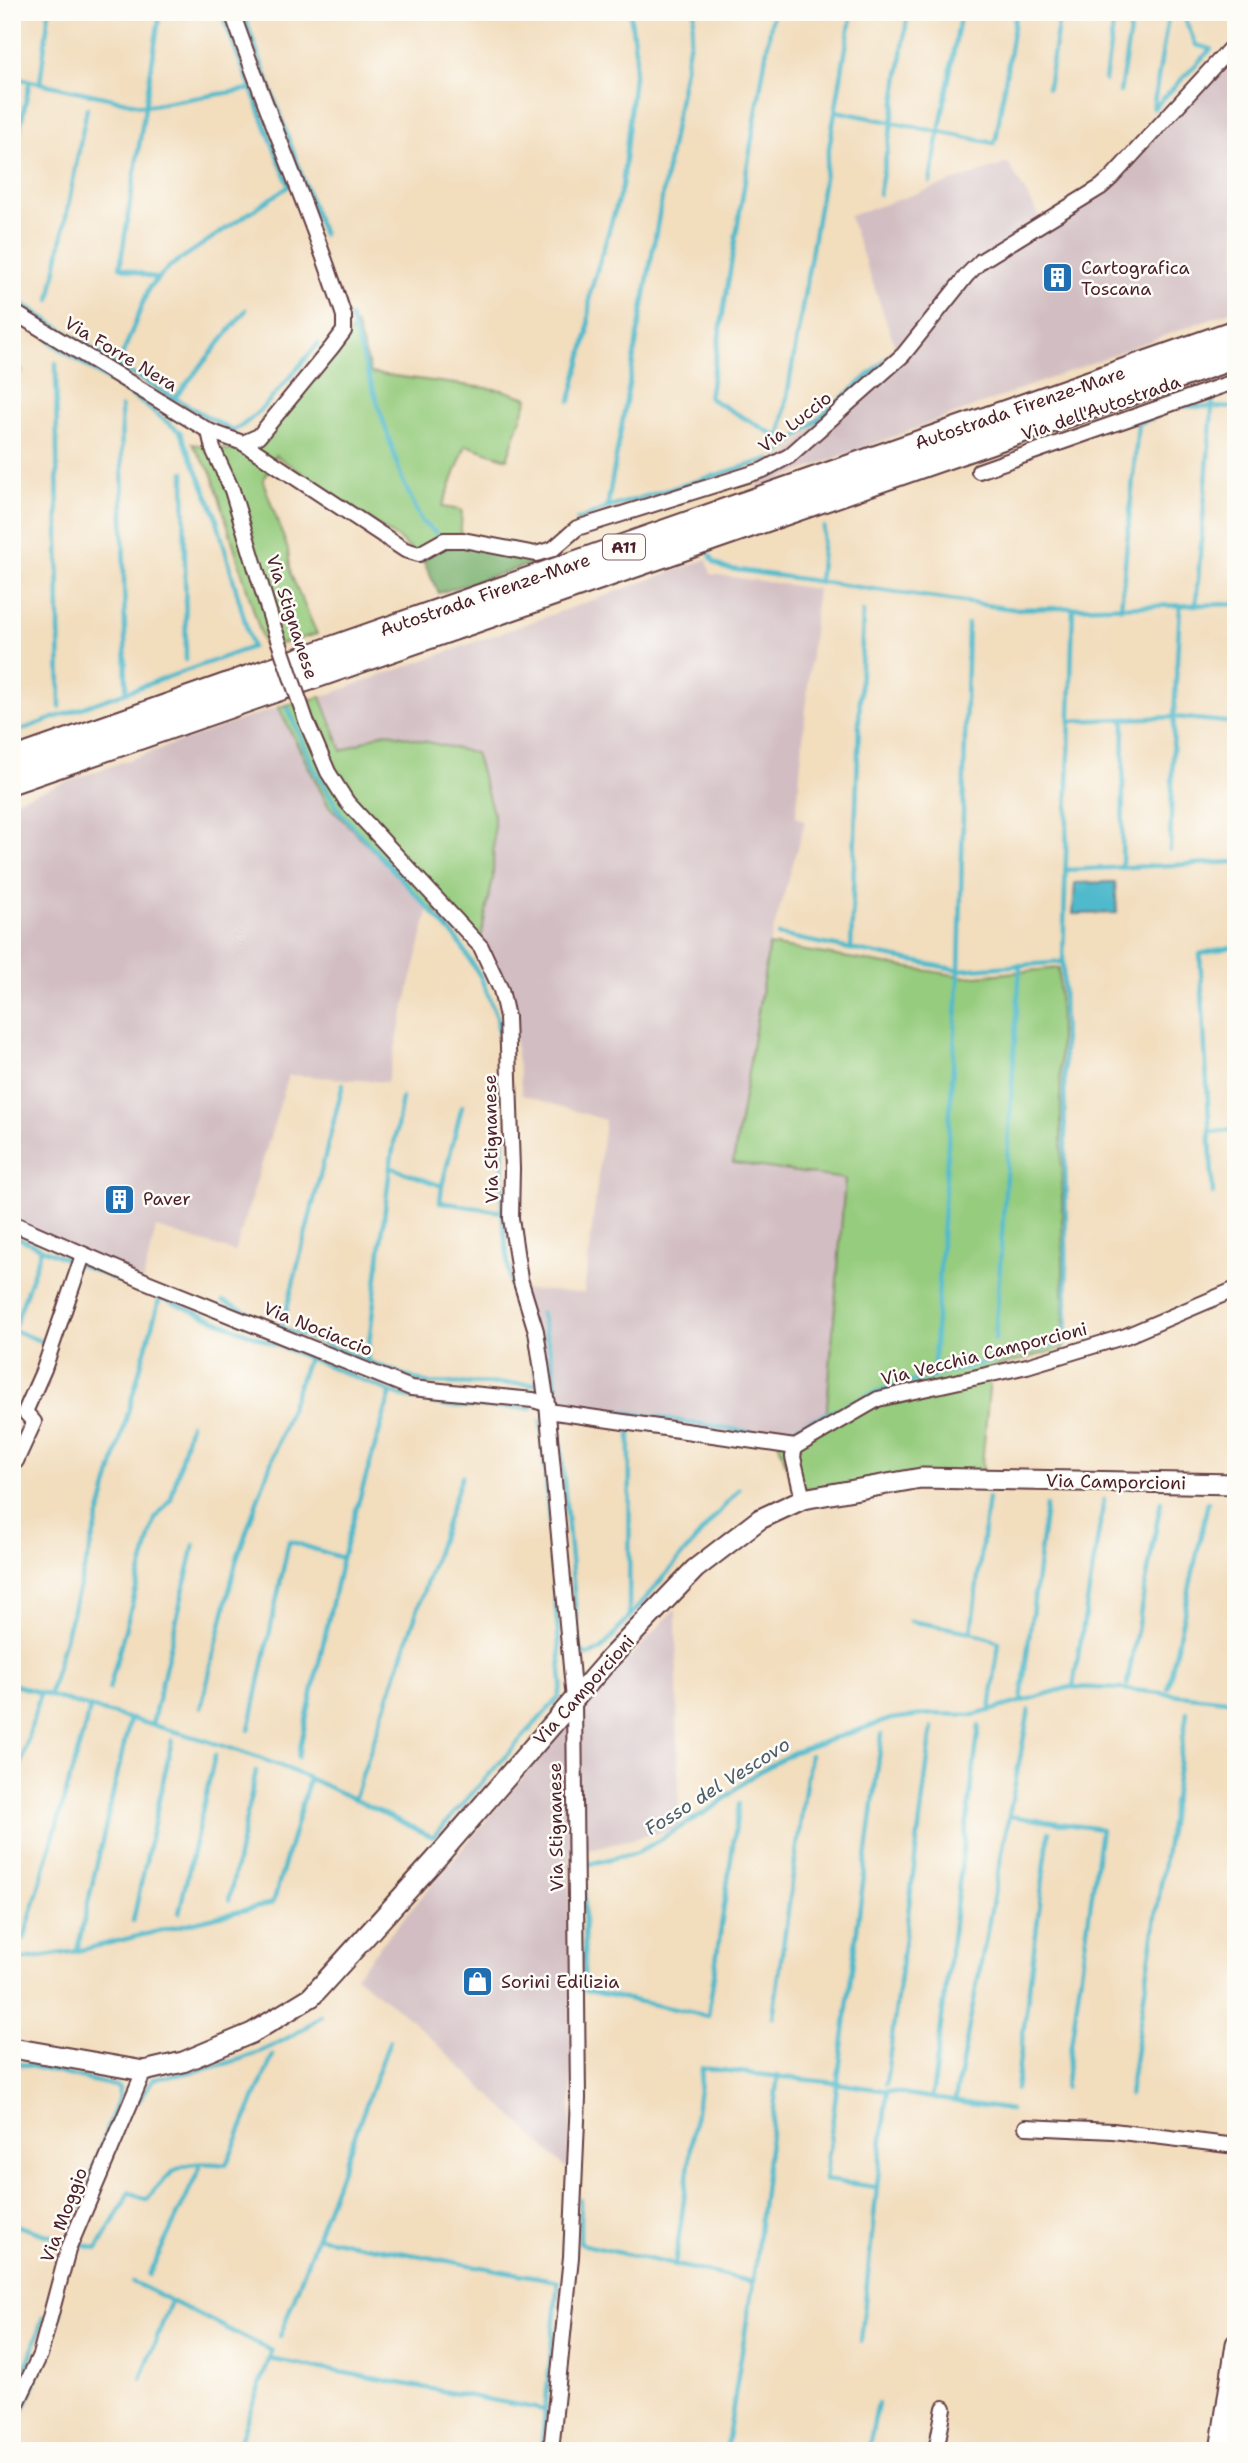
<svg xmlns="http://www.w3.org/2000/svg" width="1248" height="2463" font-family="'Shantell Sans',sans-serif">
	<rect width="100%" height="100%" fill="#fdfcf7"/>
	<filter id="ink" filterUnits="userSpaceOnUse"><feTurbulence type="fractalNoise" baseFrequency=".0143" numOctaves="2"/><feDisplacementMap in="SourceGraphic" scale="14" xChannelSelector="R" yChannelSelector="G"/><feConvolveMatrix kernelMatrix="1 2 1 2 8 2 1 2 1" color-interpolation-filters="sRGB"/></filter>
	<filter id="wash" filterUnits="userSpaceOnUse"><feTurbulence type="fractalNoise" baseFrequency=".00686" numOctaves="4" result="noise"/><feDisplacementMap in="SourceGraphic" scale="28" xChannelSelector="R" yChannelSelector="G"/><feGaussianBlur stdDeviation="1.57" result="paint"/><feColorMatrix in="noise" values="0 0 0 0 0 0 0 0 0 0 0 0 0 0 0 0 0 1.4 0 .05"/><feComposite in="paint" operator="in"/></filter>
	<g filter="url(#wash)">
		<rect width="100%" height="100%" fill="#f2ddbd"/>
		<!-- industrial -->
		<g fill="#d2bec2">
			<polygon points="1236,52 1236,309 753,489 895,346 849,216 1008,163 1046,227 1103,191"/>
			<polygon points="707,559 711,574 817,589 796,816 805,822 769,945 733,1162 845,1178 826,1421 778,1441 541,1411 514,1289 584,1293 605,1120 522,1095 510,1000 480,941 493,878 342,752 321,697"/>
			<polygon points="278,707 328,805 429,907 387,1082 289,1075 235,1252 156,1228 143,1281 12,1224 12,801"/>
			<polygon points="676,1608 679,1828 569,1854 572,1992 570,2172 412,2020 355,1976 558,1735"/>
		</g>
		<!-- green -->
		<g fill="#96cc7e" stroke="#707654" stroke-width="2">
			<polygon points="356,325 371,373 502,390 528,398 507,459 466,445 442,507 462,510 460,545 436,549 423,561 400,540 275,455 263,481 288,550 291,575 317,634 265,648 212,474 192,444 231,450 259,443"/>
			<polygon points="321,697 342,751 385,732 475,753 494,816 493,878 480,941 429,907 328,805 278,707"/>
			<polygon points="769,945 966,977 1059,968 1064,1348 991,1368 982,1464 987,1486 794,1488 778,1441 826,1420 845,1179 733,1163"/>
		</g>
		<!-- forest -->
		<polygon fill="#78b06d" stroke="#61684c" stroke-width="2" points="460,545 553,554 554,557 439,593 423,561 436,549"/>
		<!-- water -->
		<polygon fill="#4fbacb" stroke="#4c6c7b" stroke-width="2" points="1115,882 1117,913 1073,914 1075,883"/>
		<g fill="none" stroke-linecap="round" stroke-linejoin="round">
			<!-- stream -->
			<g stroke="#4fbacb" stroke-width="4.5">
				<polyline points="243,12 323,235"/>
				<polyline points="773,12 709,398 780,438 787,447"/>
				<polyline points="12,77 145,106 251,89"/>
				<polyline points="1105,80 1115,12"/>
				<polyline points="40,83 49,12"/>
				<polyline points="1048,88 1060,12"/>
				<polyline points="1120,92 1133,12"/>
				<polyline points="1153,108 1169,12"/>
				<polyline points="1153,109 1211,49 1196,45 1182,12"/>
				<polyline points="836,111 994,143"/>
				<polyline points="996,139 1016,12"/>
				<polyline points="12,166 29,85"/>
				<polyline points="930,182 961,12"/>
				<polyline points="879,194 892,123 908,12"/>
				<polyline points="158,279 120,267 160,12"/>
				<path d="M12,297L118,366L232,431C258,421 297,367 318,344"/>
				<polyline points="50,300 87,108"/>
				<polyline points="350,317 402,479 422,522 436,533"/>
				<polyline points="56,363 60,707"/>
				<polyline points="118,366 149,288 169,267 289,186 221,12"/>
				<polyline points="12,372 21,371"/>
				<polyline points="174,399 246,310"/>
				<polyline points="570,401 588,332 590,293 622,187 636,57 630,12"/>
				<polyline points="1181,406 1236,408"/>
				<polyline points="121,407 126,688"/>
				<polyline points="780,438 852,12"/>
				<polyline points="777,455 891,356"/>
				<polyline points="184,472 186,660"/>
				<polyline points="607,508 695,12"/>
				<polyline points="577,520 607,508 770,459"/>
				<polyline points="710,555 714,562 724,568 1013,609 1236,604"/>
				<polyline points="819,582 824,527"/>
				<polyline points="1196,604 1213,397"/>
				<polyline points="1121,608 1138,424 1157,416"/>
				<polyline points="288,708 313,767 341,814 457,939 480,976 497,1017 502,1062"/>
				<polyline points="1070,721 1174,717 1236,723"/>
				<polyline points="12,733 252,647 215,513 180,432 137,399 49,341"/>
				<polyline points="1170,850 1174,717 1180,605"/>
				<polyline points="1122,868 1124,719"/>
				<polyline points="1065,870 1236,862"/>
				<polyline points="778,935 959,970 1063,962"/>
				<polyline points="851,949 863,612"/>
				<polyline points="1210,1132 1236,1129"/>
				<polyline points="504,1134 502,1212 511,1287 536,1373"/>
				<polyline points="390,1167 442,1186 440,1202 502,1212"/>
				<polyline points="442,1186 462,1106"/>
				<polyline points="1213,1194 1200,954 1236,946"/>
				<polyline points="12,1235 49,1252 401,1396 448,1406 532,1408"/>
				<polyline points="223,1301 282,1328 425,1383 539,1384 538,1381"/>
				<polyline points="541,1313 554,1367 558,1402 776,1436 884,1389 1067,1341 1063,962 1073,608"/>
				<polyline points="282,1328 343,1084"/>
				<polyline points="13,1330 48,1344 49,1341"/>
				<polyline points="13,1331 41,1250"/>
				<polyline points="995,1340 1020,965"/>
				<polyline points="367,1360 390,1167 402,1098"/>
				<polyline points="933,1378 959,970 968,624"/>
				<polyline points="559,1425 579,1648 586,1655 601,1650 739,1489"/>
				<polyline points="629,1618 630,1429"/>
				<polyline points="910,1621 971,1632 999,1642 990,1710"/>
				<polyline points="971,1632 988,1498"/>
				<path d="M12,1684C100,1713 191,1732 278,1765C330,1786 382,1813 433,1837L558,1698L562,1684L541,1421"/>
				<polyline points="1127,1684 1161,1501"/>
				<polyline points="1073,1687 1104,1500"/>
				<polyline points="1168,1688 1208,1502"/>
				<polyline points="109,1689 155,1519 171,1499 190,1424"/>
				<polyline points="49,1696 160,1297"/>
				<polyline points="1021,1701 1046,1506"/>
				<polyline points="201,1708 237,1558 308,1358"/>
				<polyline points="152,1725 194,1545"/>
				<polyline points="249,1730 289,1541 342,1558"/>
				<polyline points="298,1757 342,1558 391,1392"/>
				<polyline points="12,1799 40,1693"/>
				<polyline points="354,1800 462,1476"/>
				<polyline points="1009,1816 1101,1829 1065,2088"/>
				<polyline points="1231,1891 1236,1862"/>
				<polyline points="229,1900 256,1771"/>
				<polyline points="179,1913 215,1755"/>
				<polyline points="133,1921 172,1740"/>
				<polyline points="24,1939 90,1709"/>
				<polyline points="77,1951 130,1719"/>
				<polyline points="12,1961 77,1951 273,1903 309,1780"/>
				<polyline points="584,1980 585,1865 639,1852 717,1805 752,1776 794,1752 891,1719 931,1714 975,1715 1070,1687 1123,1689 1236,1701"/>
				<polyline points="584,1990 708,2016 739,1804"/>
				<polyline points="773,2017 810,1755"/>
				<polyline points="12,2062 119,2087 118,2100 78,2210"/>
				<polyline points="886,2084 932,1728"/>
				<polyline points="1016,2089 1049,1832"/>
				<polyline points="1129,2095 1187,1712"/>
				<polyline points="932,2097 979,1726"/>
				<polyline points="955,2100 1029,1710"/>
				<path d="M138,2102L153,2079C218,2068 267,2057 321,2016"/>
				<polyline points="876,2187 825,2180 882,1734"/>
				<polyline points="580,2199 580,2244 753,2282"/>
				<polyline points="12,2224 66,2241 67,2238"/>
				<polyline points="317,2237 558,2281 541,2451"/>
				<path d="M76,2243L97,2249L130,2192L146,2200C175,2167 179,2160 226,2165L273,2055"/>
				<polyline points="675,2265 702,2068 836,2083 1010,2110"/>
				<polyline points="149,2275 200,2168"/>
				<polyline points="133,2282 272,2351 236,2451"/>
				<polyline points="280,2336 390,2040"/>
				<polyline points="51,2340 61,2311"/>
				<polyline points="861,2341 887,2091"/>
				<polyline points="269,2359 545,2410"/>
				<polyline points="141,2379 171,2301"/>
				<polyline points="12,2394 30,2358 43,2317"/>
				<polyline points="12,2435 44,2362"/>
				<polyline points="726,2451 753,2282 778,2075"/>
				<polyline points="868,2451 878,2403"/>
			</g>
		</g>
	</g>
	<g filter="url(#ink)">
		<g fill="none" stroke-linecap="round" stroke-linejoin="round">
			<defs>
				<g id="street">
					<path d="M12,311L209,431L243,443L259,436L332,347L344,331V316C311,213 267,114 232,12"/>
					<polyline points="209,431 213,449 232,490 273,625"/>
					<polyline points="243,443 405,550 419,554 444,540 463,540 536,554 553,549 577,528 763,470 789,456 903,355 967,275 981,261 1101,187 1112,177 1236,42"/>
					<polyline points="979,471 1236,381"/>
					<polyline points="307,723 328,772 347,802 481,947 501,990 507,1017 512,1169 511,1218 520,1279 536,1331 547,1404 574,1700 578,2098 571,2257 551,2451"/>
					<polyline points="12,1223 147,1282 411,1388 533,1400 547,1404"/>
					<polyline points="548,1411 795,1447"/>
					<polyline points="16,1461 34,1422 25,1412 44,1369 83,1255"/>
					<polyline points="803,1499 793,1457 795,1447 878,1399 1027,1366 1126,1336 1236,1289"/>
					<polyline points="1026,2127 1113,2131 1236,2146"/>
					<polyline points="12,2414 40,2355 68,2250 144,2071"/>
					<polyline points="936,2451 944,2408"/>
				</g>
				<g id="secondary">
					<polyline points="12,2048 144,2071 183,2062 252,2033 311,1997 435,1860 611,1657 695,1569 760,1519 803,1499 921,1478 1236,1484"/>
					<polyline points="1220,2451 1236,2344"/>
				</g>
				<g id="highway">
					<polyline points="12,761 1236,332"/>
					<polyline points="12,781 1236,356"/>
				</g>
			</defs>
			<!-- street casing -->
			<use href="#street" stroke="#633c41" stroke-width="18"/>
			<!-- secondary casing -->
			<use href="#secondary" stroke="#633c41" stroke-width="23"/>
			<!-- highway casing -->
			<use href="#highway" stroke="#633c41" stroke-width="28"/>
			<!-- street -->
			<use href="#street" stroke="#fff" stroke-width="14"/>
			<!-- secondary -->
			<use href="#secondary" stroke="#fff" stroke-width="19"/>
			<!-- highway -->
			<use href="#highway" stroke="#fff" stroke-width="24"/>
			<defs>
				<polyline id="street-bridge" points="273,625 307,723"/>
			</defs>
			<!-- street-bridge casing -->
			<use href="#street-bridge" stroke="#633c41" stroke-width="18" stroke-linecap="butt"/>
			<!-- street-bridge -->
			<use href="#street-bridge" stroke="#fff" stroke-width="14"/>
		</g>
	</g>
	<!-- icons -->
	<defs>
		<symbol id="building-square" viewBox="-11 -11 22 22"><rect x="-9" y="-9" width="18" height="18" rx="4" fill="#1f6fb2" stroke="#fdfcf7"/><path d="M-4-6H4V6H1V3H-1V6H-4ZM-2.5-4.3h1.7v1.8h-1.7ZM.8-4.3h1.7v1.8H.8ZM-2.5-1h1.7V.8h-1.7ZM.8-1h1.7V.8H.8Z" fill="#fff"/></symbol>
		<symbol id="shop-square" viewBox="-11 -11 22 22"><rect x="-9" y="-9" width="18" height="18" rx="4" fill="#1f6fb2" stroke="#fdfcf7"/><path d="M-5-2.5h2.3a2.7 3.5 0 0 1 5.4 0H5L5.5 6h-11ZM-1.5-2.5h3a1.5 2.3 0 0 0-3 0Z" fill="#fff"/></symbol>
	</defs>
	<g fill-rule="evenodd">
		<use href="#building-square" x="1040" y="260" width="35" height="35"/>
		<use href="#building-square" x="102" y="1182" width="35" height="35"/>
		<use href="#shop-square" x="460" y="1964" width="35" height="35"/>
	</g>
	<g text-anchor="middle" stroke-width="5" stroke-linejoin="round" paint-order="stroke">
		<!-- shield labels -->
		<rect fill="#fdfcf7" stroke="#806168" stroke-width="2" x="603" y="534.5" width="42" height="25" rx="5"/>
		<g font-size="16" font-weight="bold" fill="#4a1f2b">
			<text x="624" y="553">A11</text>
		</g>
		<!-- poi labels -->
		<g font-size="18" fill="#4a1f2b" stroke="#fdfcf7" text-anchor="start">
			<text x="1081" y="274">Cartografica<tspan x="1081" dy="21">Toscana</tspan></text>
			<text x="143" y="1205">Paver</text>
			<text x="501" y="1988">Sorini Edilizia</text>
		</g>
		<!-- street labels -->
		<g font-size="18" fill="#4a1f2b" stroke="#fdfcf7">
			<text transform="translate(121 354) rotate(31)" y="6">Via Forre Nera</text>
			<text transform="translate(1020 408) rotate(-19)" y="6">Autostrada Firenze-Mare</text>
			<text transform="translate(1101 408) rotate(-19)" y="6">Via dell'Autostrada</text>
			<text transform="translate(795 422) rotate(-38)" y="6">Via Luccio</text>
			<text transform="translate(485 595) rotate(-19)" y="6">Autostrada Firenze-Mare</text>
			<text transform="translate(292 617) rotate(72)" y="6">Via Stignanese</text>
			<text transform="translate(491 1139) rotate(-91)" y="6">Via Stignanese</text>
			<text transform="translate(318 1329) rotate(22)" y="6">Via Nociaccio</text>
			<text transform="translate(984 1354) rotate(-14)" y="6">Via Vecchia Camporcioni</text>
			<text transform="translate(1116 1482) rotate(1)" y="6">Via Camporcioni</text>
			<text transform="translate(584 1690) rotate(-48)" y="6">Via Camporcioni</text>
			<text transform="translate(556 1827) rotate(-91)" y="6">Via Stignanese</text>
			<text transform="translate(64 2215) rotate(-69)" y="6">Via Moggio</text>
		</g>
		<!-- water labels -->
		<g font-size="19" font-style="italic" fill="#4c5d6b" stroke="#fdfcf7">
			<text transform="translate(717 1786) rotate(-32)" y="7">Fosso del Vescovo</text>
		</g>
	</g>
	<!-- margin -->
	<rect width="1248" height="2463" fill="none" stroke="#fdfcf7" stroke-width="42"/>
</svg>
